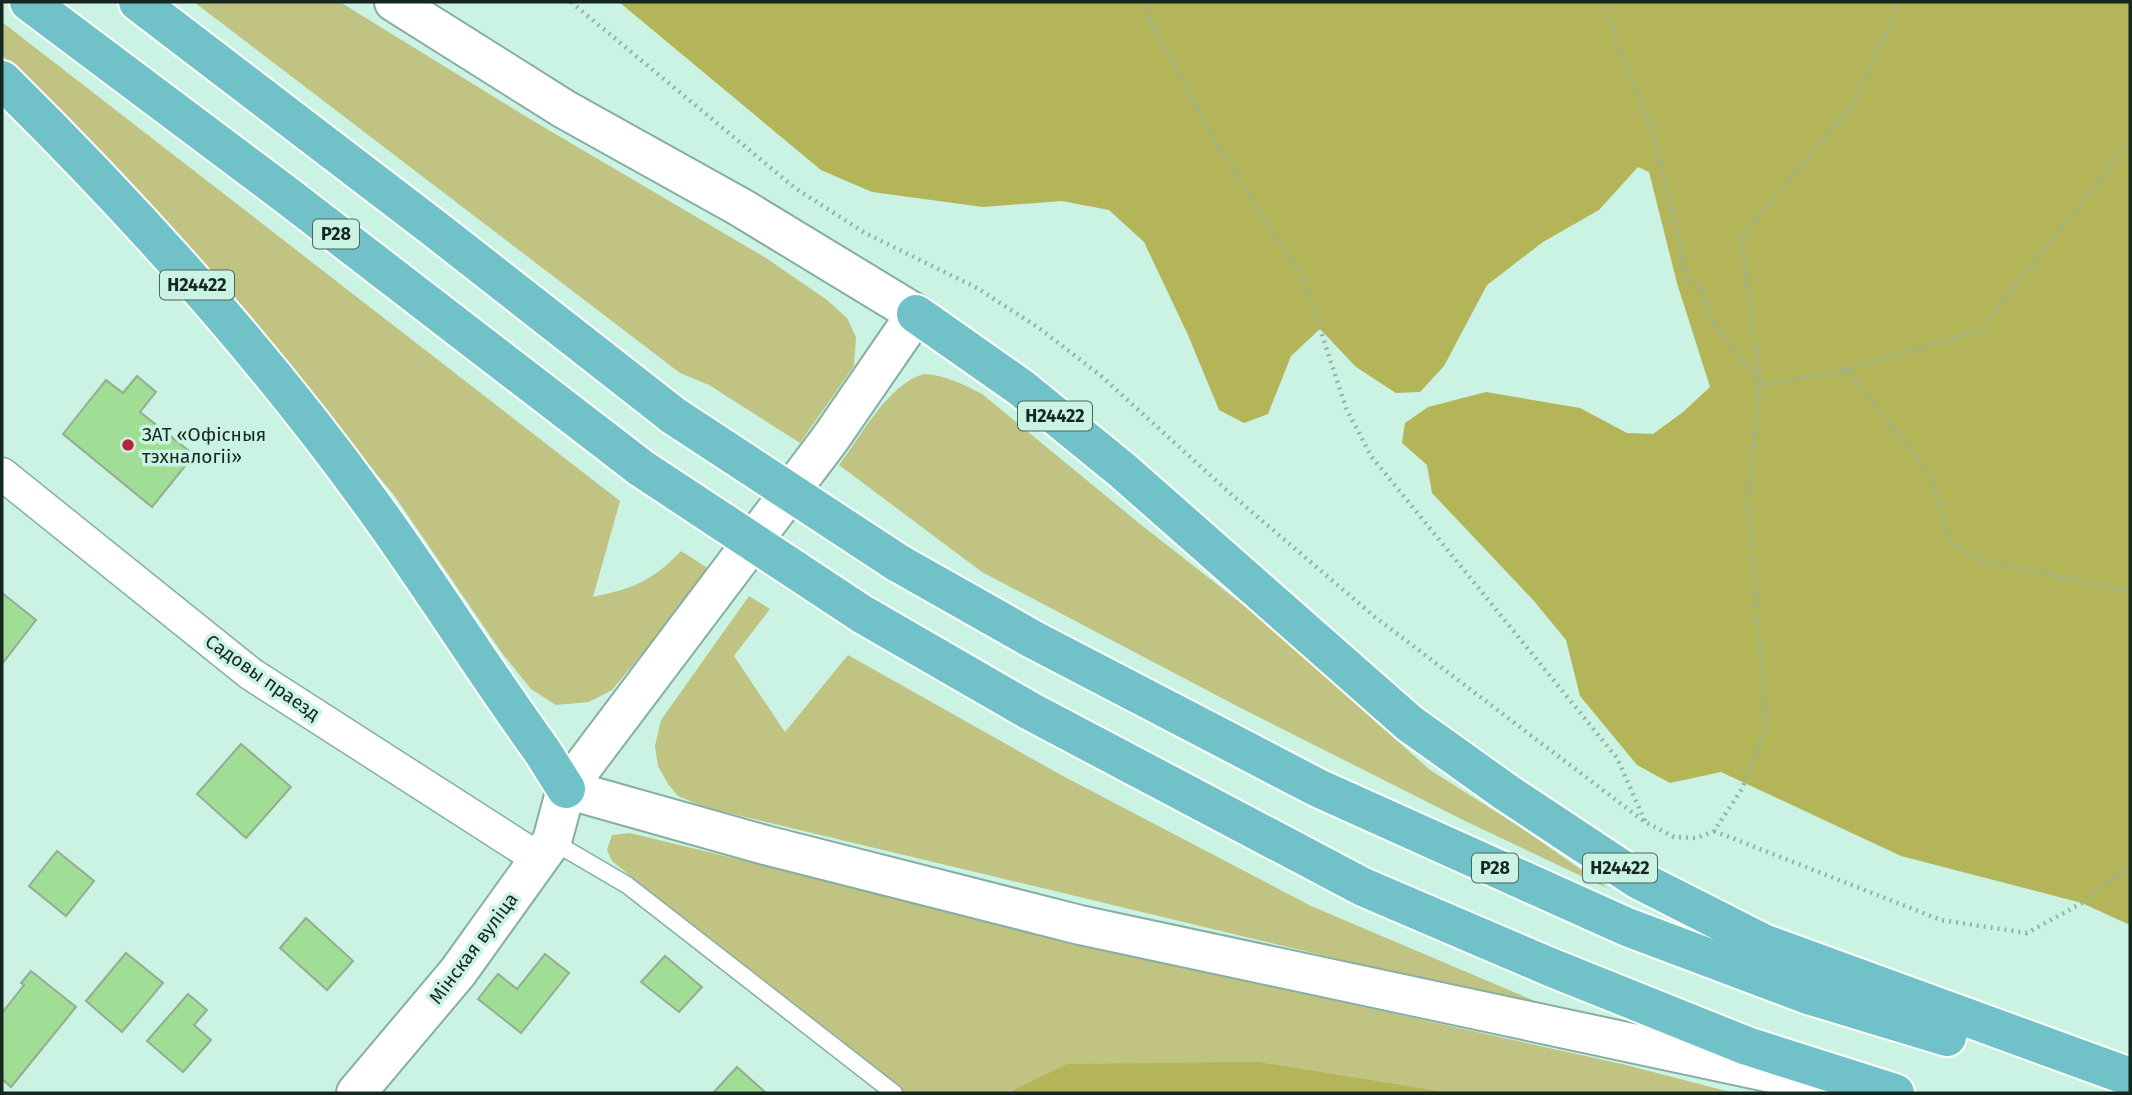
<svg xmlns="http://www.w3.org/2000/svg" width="2132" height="1095" font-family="'Fira Sans',sans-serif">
	<rect width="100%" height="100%" fill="#caf3e4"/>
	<!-- green -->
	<g fill="#c0c381">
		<polygon points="194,2 340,2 525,116 766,258 827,300 847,318 856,337 854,366 800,443 709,385 680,373"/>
		<path d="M2,22L620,501L593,597C634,588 651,582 681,551L711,570L612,690L589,702L556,705L531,689L502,653L394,495L162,218L2,55Z"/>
		<path d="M924,374C946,375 962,384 982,394L1140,524L1260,618L1430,770L1517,825L1609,889L1467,822L1235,705L982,572L839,465C861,436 888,384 924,374Z"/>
		<polygon points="749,596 770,609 734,656 785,732 848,655 1061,775 1311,906 1563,1013 704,807 678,796 668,784 658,766 655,746 661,720"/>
		<polygon points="630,833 1205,972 1622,1064 1734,1093 1453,1093 1260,1062 1008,1093 899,1093 612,861 607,850 612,835"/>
	</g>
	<!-- forest -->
	<g fill="#b3b558">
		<polygon points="619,2 2130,2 2130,925 2082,903 1901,856 1721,772 1670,783 1637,765 1580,696 1566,640 1534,601 1432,493 1427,465 1402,443 1405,423 1428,407 1486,392 1580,408 1627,433 1653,434 1683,412 1710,387 1677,283 1649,172 1638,167 1599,210 1543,242 1487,285 1444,366 1420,392 1396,393 1356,367 1320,329 1291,356 1268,414 1244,423 1219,410 1188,335 1144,242 1109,210 1062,201 983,207 872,192 821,170"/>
		<polygon points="1260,1062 1453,1093 1008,1093 1067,1064"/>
	</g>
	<!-- building -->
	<g fill="#a0dd95" stroke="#95ac91" stroke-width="2">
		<polygon points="137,376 156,392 140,412 194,455 152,507 63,434 106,380 123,393"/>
		<polygon points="2,593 36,620 2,664"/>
		<polygon points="241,744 291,787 246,838 197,794"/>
		<polygon points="57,851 94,881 66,916 29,886"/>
		<polygon points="306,918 353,961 327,990 280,948"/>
		<polygon points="126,953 163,983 122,1032 86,1001"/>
		<polygon points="545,954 569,973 521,1033 478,999 498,974 517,989"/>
		<polygon points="665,956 702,987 679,1012 641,982"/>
		<polygon points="31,971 76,1007 11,1087 2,1079 2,1013 24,985 21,983"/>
		<polygon points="188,994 207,1010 194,1025 211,1040 183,1072 147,1041"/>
		<polygon points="737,1067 766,1093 713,1093"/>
	</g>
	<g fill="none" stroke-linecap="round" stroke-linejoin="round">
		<defs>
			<polyline id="service" points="552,841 627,885 894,1093"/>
			<polyline id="minor" points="2,474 251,674 539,859"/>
			<g id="tertiary">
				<polyline points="566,789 765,845 1080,925 1814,1082"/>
				<polyline points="356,1093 458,972 539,859 552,841 566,789 830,439 916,314 740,207 564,109 394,2"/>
			</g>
			<g id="trunk">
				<polyline points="29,2 285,194 641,468"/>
				<polyline points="138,2 439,232 674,416"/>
				<path d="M2,80C136,212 264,354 374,507C432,587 484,671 542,751L566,789"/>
				<polyline points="916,314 1020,387 1122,470 1409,723 1507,793 1637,879 1763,943 2130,1077"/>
				<polyline points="898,563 1034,640 1318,788 1627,927 1808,995 1947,1037"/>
				<polyline points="862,614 1030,711 1363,887 1550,967 1747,1046 1895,1093"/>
			</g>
		</defs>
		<!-- service casing -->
		<use href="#service" stroke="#87afa1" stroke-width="19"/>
		<!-- minor casing -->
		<use href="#minor" stroke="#87afa1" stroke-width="35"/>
		<!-- tertiary casing -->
		<use href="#tertiary" stroke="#87afa1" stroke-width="42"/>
		<!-- trunk casing -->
		<use href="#trunk" stroke="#fff" stroke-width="42"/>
		<!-- path -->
		<g stroke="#92b3a8" stroke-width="4.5" stroke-dasharray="2 5" stroke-linecap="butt">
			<polyline points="571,2 795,188 865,233 977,288 1039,328 1100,375 1232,495 1375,617 1645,822 1674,837 1697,838 1714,831 1742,789 1766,727 1748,503 1760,385 1741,236 1853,104 1900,2"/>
			<polyline points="1146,2 1151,23 1216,143 1304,280 1346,408 1371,456 1617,758 1645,821"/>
			<polyline points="1604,2 1618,48 1652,130 1669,196 1687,281 1699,285 1711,319 1760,385 1847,370 1930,474 1951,543 1979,560 2130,591"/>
			<polyline points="1845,370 1980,330 2130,141"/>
			<polyline points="1714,831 1941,920 2027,933 2082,903 2130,866"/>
		</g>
		<!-- service -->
		<use href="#service" stroke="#fff" stroke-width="16"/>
		<!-- minor -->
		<use href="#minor" stroke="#fff" stroke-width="32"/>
		<!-- tertiary -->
		<use href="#tertiary" stroke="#fff" stroke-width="38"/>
		<!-- trunk -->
		<use href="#trunk" stroke="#70c2c8" stroke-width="38"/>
		<defs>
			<g id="trunk-bridge">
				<polyline points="674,416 898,563"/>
				<polyline points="641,468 862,614"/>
			</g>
		</defs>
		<!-- trunk-bridge casing -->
		<use href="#trunk-bridge" stroke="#fff" stroke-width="42" stroke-linecap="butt"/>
		<!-- trunk-bridge -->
		<use href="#trunk-bridge" stroke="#70c2c8" stroke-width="38"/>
	</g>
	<!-- markers -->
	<circle fill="#b6243a" stroke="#caf3e4" stroke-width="2.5" cx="128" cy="445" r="7"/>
	<g text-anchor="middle" stroke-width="7" stroke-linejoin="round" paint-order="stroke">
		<!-- shield labels -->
		<g fill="#caf3e4" stroke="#4c645c" stroke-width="2">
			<rect x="313" y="219.5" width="46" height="29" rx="5"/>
			<rect x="160" y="270.5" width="74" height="29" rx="5"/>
			<rect x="1018" y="401.5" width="74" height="29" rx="5"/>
			<rect x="1472" y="853.5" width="46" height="29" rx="5"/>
			<rect x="1583" y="853.5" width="74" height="29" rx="5"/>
		</g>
		<g font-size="18" font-weight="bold" fill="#162621">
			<text x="336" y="240">Р28</text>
			<text x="197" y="291">Н24422</text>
			<text x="1055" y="422">Н24422</text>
			<text x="1495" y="874">Р28</text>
			<text x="1620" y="874">Н24422</text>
		</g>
		<!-- poi labels -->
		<g font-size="19" fill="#162621" stroke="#caf3e4" text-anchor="start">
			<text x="142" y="441">ЗАТ «Офісныя<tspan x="142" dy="22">тэхналогіі»</tspan></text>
		</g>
		<!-- street labels -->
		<g font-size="19" fill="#162621" stroke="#caf3e4">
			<text transform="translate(263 677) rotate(35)" y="7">Садовы праезд</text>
			<text transform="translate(473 948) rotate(-53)" y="7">Мінская вуліца</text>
		</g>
	</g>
	<!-- border -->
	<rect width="2132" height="1095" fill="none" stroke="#162621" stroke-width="7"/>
</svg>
